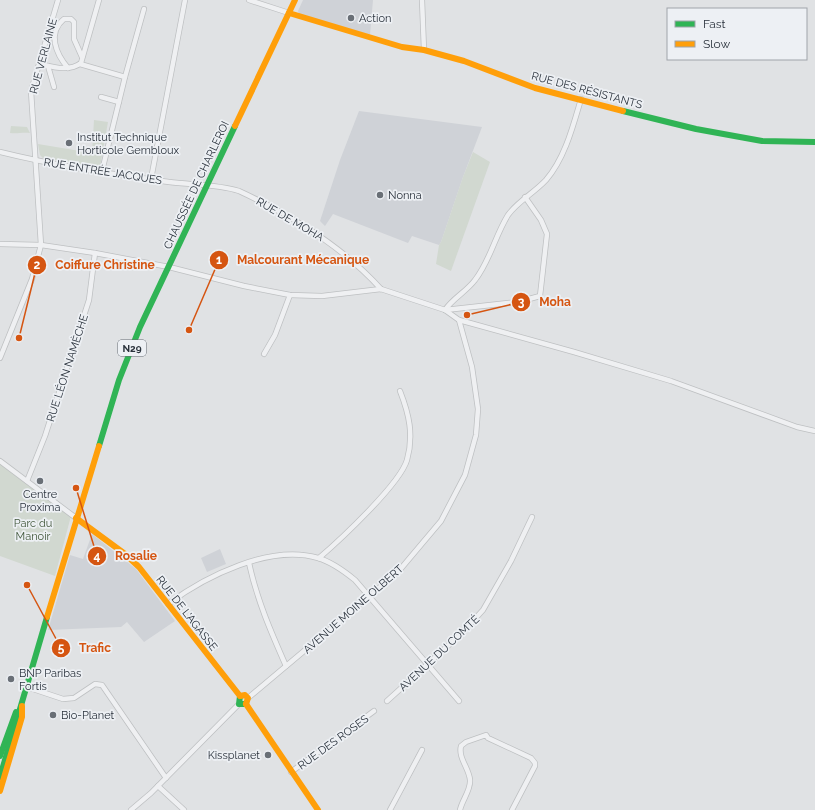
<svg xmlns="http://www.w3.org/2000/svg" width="815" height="810" font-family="Raleway,sans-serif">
	<rect width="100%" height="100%" fill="#e0e2e4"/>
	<!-- built -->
	<g fill="#cfd2d7">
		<polygon points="303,0 373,0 370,35 299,14 298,11"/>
		<polygon points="359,111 482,127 463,177 441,242 439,245 412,236 408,243 333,214 325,226 320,221 340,160"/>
		<polygon points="92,534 136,569 175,621 144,642 127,622 121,627 48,630 70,555 83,559"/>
		<polygon points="220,549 226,564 207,572 201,558"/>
	</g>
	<!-- green -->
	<g fill="#d1d8d0">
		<polygon points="94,120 108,122 100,167 43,158 40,155 38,144 92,153"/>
		<path d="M11,126L27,127L30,133C22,132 18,134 10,133Z"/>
		<polygon points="473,152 490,162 451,271 436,264 439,245 441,242 463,177"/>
		<polygon points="0,463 71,516 55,576 0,556"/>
	</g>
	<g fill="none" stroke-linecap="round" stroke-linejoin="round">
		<defs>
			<g id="street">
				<polyline points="249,0 289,13"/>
				<polyline points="422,0 424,50"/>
				<path d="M40,64C53,67 69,72 81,63L99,0"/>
				<polyline points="80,64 125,77"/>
				<polyline points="48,66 54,87"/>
				<path d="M68,68C56,54 47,33 64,19H71L74,22V39L82,57"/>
				<polyline points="101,97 119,102"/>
				<path d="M0,152C56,166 113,174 169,182C192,185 217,184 239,191C291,215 342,246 381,289"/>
				<polyline points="102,171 125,77 144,9"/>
				<polyline points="151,179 185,0"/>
				<polyline points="0,244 41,245 95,253 169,267 244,286 290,295 322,296 381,289 445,310 518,302 540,296 547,234 541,220 525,197"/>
				<path d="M445,310C453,298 466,292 475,280C490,261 495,236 508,215C518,201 534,193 546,180C565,158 573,126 581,99"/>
				<polyline points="459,320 574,352 671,381 797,427 815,431"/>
				<polyline points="264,354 275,335 290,295"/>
				<polyline points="0,358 32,279 41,245 31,91 58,0"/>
				<polyline points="0,461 76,518"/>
				<polyline points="27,481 45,436 89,300 95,253"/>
				<path d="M319,558C340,540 400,484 407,460C414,435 409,414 400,391"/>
				<path d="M249,563C257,600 271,632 286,666"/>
				<path d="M168,604C206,576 270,544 318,558C332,562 344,571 355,580L459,701"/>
				<polyline points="27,687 63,699 74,698 95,684 102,685 166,778"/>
				<polyline points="248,698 398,572 441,521 465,475 476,435 478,409 472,367 459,320 445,310"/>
				<polyline points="387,701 462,633 483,610 511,561 532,517"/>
				<polyline points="291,772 374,711"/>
				<polyline points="158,786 184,810"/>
				<polyline points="131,810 151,793 239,704"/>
				<polyline points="390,810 422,750"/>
				<path d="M460,810C462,800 471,790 470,780C469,768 458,758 461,746L466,742L486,735L488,738L531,758L535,763V766L512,810"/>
			</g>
		</defs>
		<!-- street casing -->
		<use href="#street" stroke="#bec0c2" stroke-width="6"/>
		<!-- street -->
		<use href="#street" stroke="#eff0f2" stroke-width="4.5"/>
		<!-- fast -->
		<g stroke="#30b455" stroke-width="6">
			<polyline points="623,111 696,129 762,141 815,142"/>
			<polyline points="99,446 119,380 140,327 235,126"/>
			<polyline points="240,696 239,704 246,704"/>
			<polyline points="0,756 16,712"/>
			<polyline points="0,777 47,617"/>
		</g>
		<!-- slow -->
		<g stroke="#ff9f0a" stroke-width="6">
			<polyline points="289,13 402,47 424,50 464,61 535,88 623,111"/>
			<polyline points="235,126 295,0"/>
			<polyline points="76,518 125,554 139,567 240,696"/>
			<polyline points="47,617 99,446"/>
			<polyline points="240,696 245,695 248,698 246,704"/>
			<polyline points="246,704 318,810"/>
			<polyline points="0,791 22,717 22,706"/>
		</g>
	</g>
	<!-- markers -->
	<g fill="#696f76" stroke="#edf0f4" stroke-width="1.5">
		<circle cx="351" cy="18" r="4"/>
		<circle cx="69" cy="143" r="4"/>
		<circle cx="380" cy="195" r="4"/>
		<circle cx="40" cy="481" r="4"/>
		<circle cx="11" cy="679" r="4"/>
		<circle cx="53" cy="715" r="4"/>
		<circle cx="268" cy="755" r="4"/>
	</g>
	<g text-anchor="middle" stroke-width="3.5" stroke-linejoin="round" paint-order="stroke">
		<!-- shield labels -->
		<rect fill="#edf0f4" stroke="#646a72" stroke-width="1" x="118" y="340" width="28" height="16" rx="3"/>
		<g font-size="10" font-weight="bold" fill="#29313b">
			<text x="132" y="352">N29</text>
		</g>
		<!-- poi labels -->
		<g font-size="11" fill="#29313b" stroke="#edf0f4" text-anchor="start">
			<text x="359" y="22">Action</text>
			<text x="77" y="141">Institut Technique<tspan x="77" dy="13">Horticole Gembloux</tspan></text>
			<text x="388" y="199">Nonna</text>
			<text x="40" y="498" text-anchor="middle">Centre<tspan x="40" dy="13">Proxima</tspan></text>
			<text x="19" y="677">BNP Paribas<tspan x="19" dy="13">Fortis</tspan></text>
			<text x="61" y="719">Bio-Planet</text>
			<text x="260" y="759" text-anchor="end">Kissplanet</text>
		</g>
		<!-- street labels -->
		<g font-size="11" fill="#29313b" stroke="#edf0f4">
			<text transform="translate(43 56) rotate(-75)" y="4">RUE VERLAINE</text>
			<text transform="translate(587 90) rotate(15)" y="4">RUE DES RÉSISTANTS</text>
			<text transform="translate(103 171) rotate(9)" y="4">RUE ENTRÉE JACQUES</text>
			<text transform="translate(196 185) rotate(-65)" y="4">CHAUSSÉE DE CHARLEROI</text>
			<text transform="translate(290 219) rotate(30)" y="4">RUE DE MOHA</text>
			<text transform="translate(67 368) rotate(-72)" y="4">RUE LÉON NAMÈCHE</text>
			<text transform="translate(353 609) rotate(-41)" y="4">AVENUE MOINE OLBERT</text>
			<text transform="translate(187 613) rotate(52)" y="4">RUE DE L'AGASSE</text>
			<text transform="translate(439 653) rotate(-43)" y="4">AVENUE DU COMTÉ</text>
			<text transform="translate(333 742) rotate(-36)" y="4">RUE DES ROSES</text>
		</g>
		<!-- park labels -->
		<g font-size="11" fill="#3f5538" stroke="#edf0f4">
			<text x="33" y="527">Parc du<tspan x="33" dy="13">Manoir</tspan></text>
		</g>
	</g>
	<!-- callouts -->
	<path fill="none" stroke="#d55511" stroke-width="1.5" d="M189 330L219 260M19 338L37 265M467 315L521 302M76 488L97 556M27 585L61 648"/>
	<g fill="#d55511" stroke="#edf0f4" stroke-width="1.5">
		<circle cx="189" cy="330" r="4"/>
		<circle cx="19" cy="338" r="4"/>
		<circle cx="467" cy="315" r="4"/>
		<circle cx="76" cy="488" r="4"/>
		<circle cx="27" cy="585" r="4"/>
		<circle cx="219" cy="260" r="10"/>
		<circle cx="37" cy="265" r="10"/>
		<circle cx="521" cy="302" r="10"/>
		<circle cx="97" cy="556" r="10"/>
		<circle cx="61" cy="648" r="10"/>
	</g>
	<g font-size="12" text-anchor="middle" font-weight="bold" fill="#fff">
		<text x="219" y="264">1</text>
		<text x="37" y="269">2</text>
		<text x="521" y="306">3</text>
		<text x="97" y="560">4</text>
		<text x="61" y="652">5</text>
	</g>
	<g font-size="12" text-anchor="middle" font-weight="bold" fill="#d55511" stroke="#edf0f4" stroke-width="3.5" stroke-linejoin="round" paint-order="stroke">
		<text x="303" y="264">Malcourant Mécanique</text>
		<text x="105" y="269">Coiffure Christine</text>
		<text x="555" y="306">Moha</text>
		<text x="136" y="560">Rosalie</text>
		<text x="95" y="652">Trafic</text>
	</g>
	<!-- legend -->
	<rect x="667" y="8" width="140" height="52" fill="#edf0f4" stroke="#9fa4aa"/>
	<rect x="675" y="21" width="20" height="6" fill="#30b455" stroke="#9fa4aa"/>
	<text x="703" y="28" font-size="12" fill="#29313b">Fast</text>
	<rect x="675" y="41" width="20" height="6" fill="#ff9f0a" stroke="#9fa4aa"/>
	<text x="703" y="48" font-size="12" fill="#29313b">Slow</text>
</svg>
